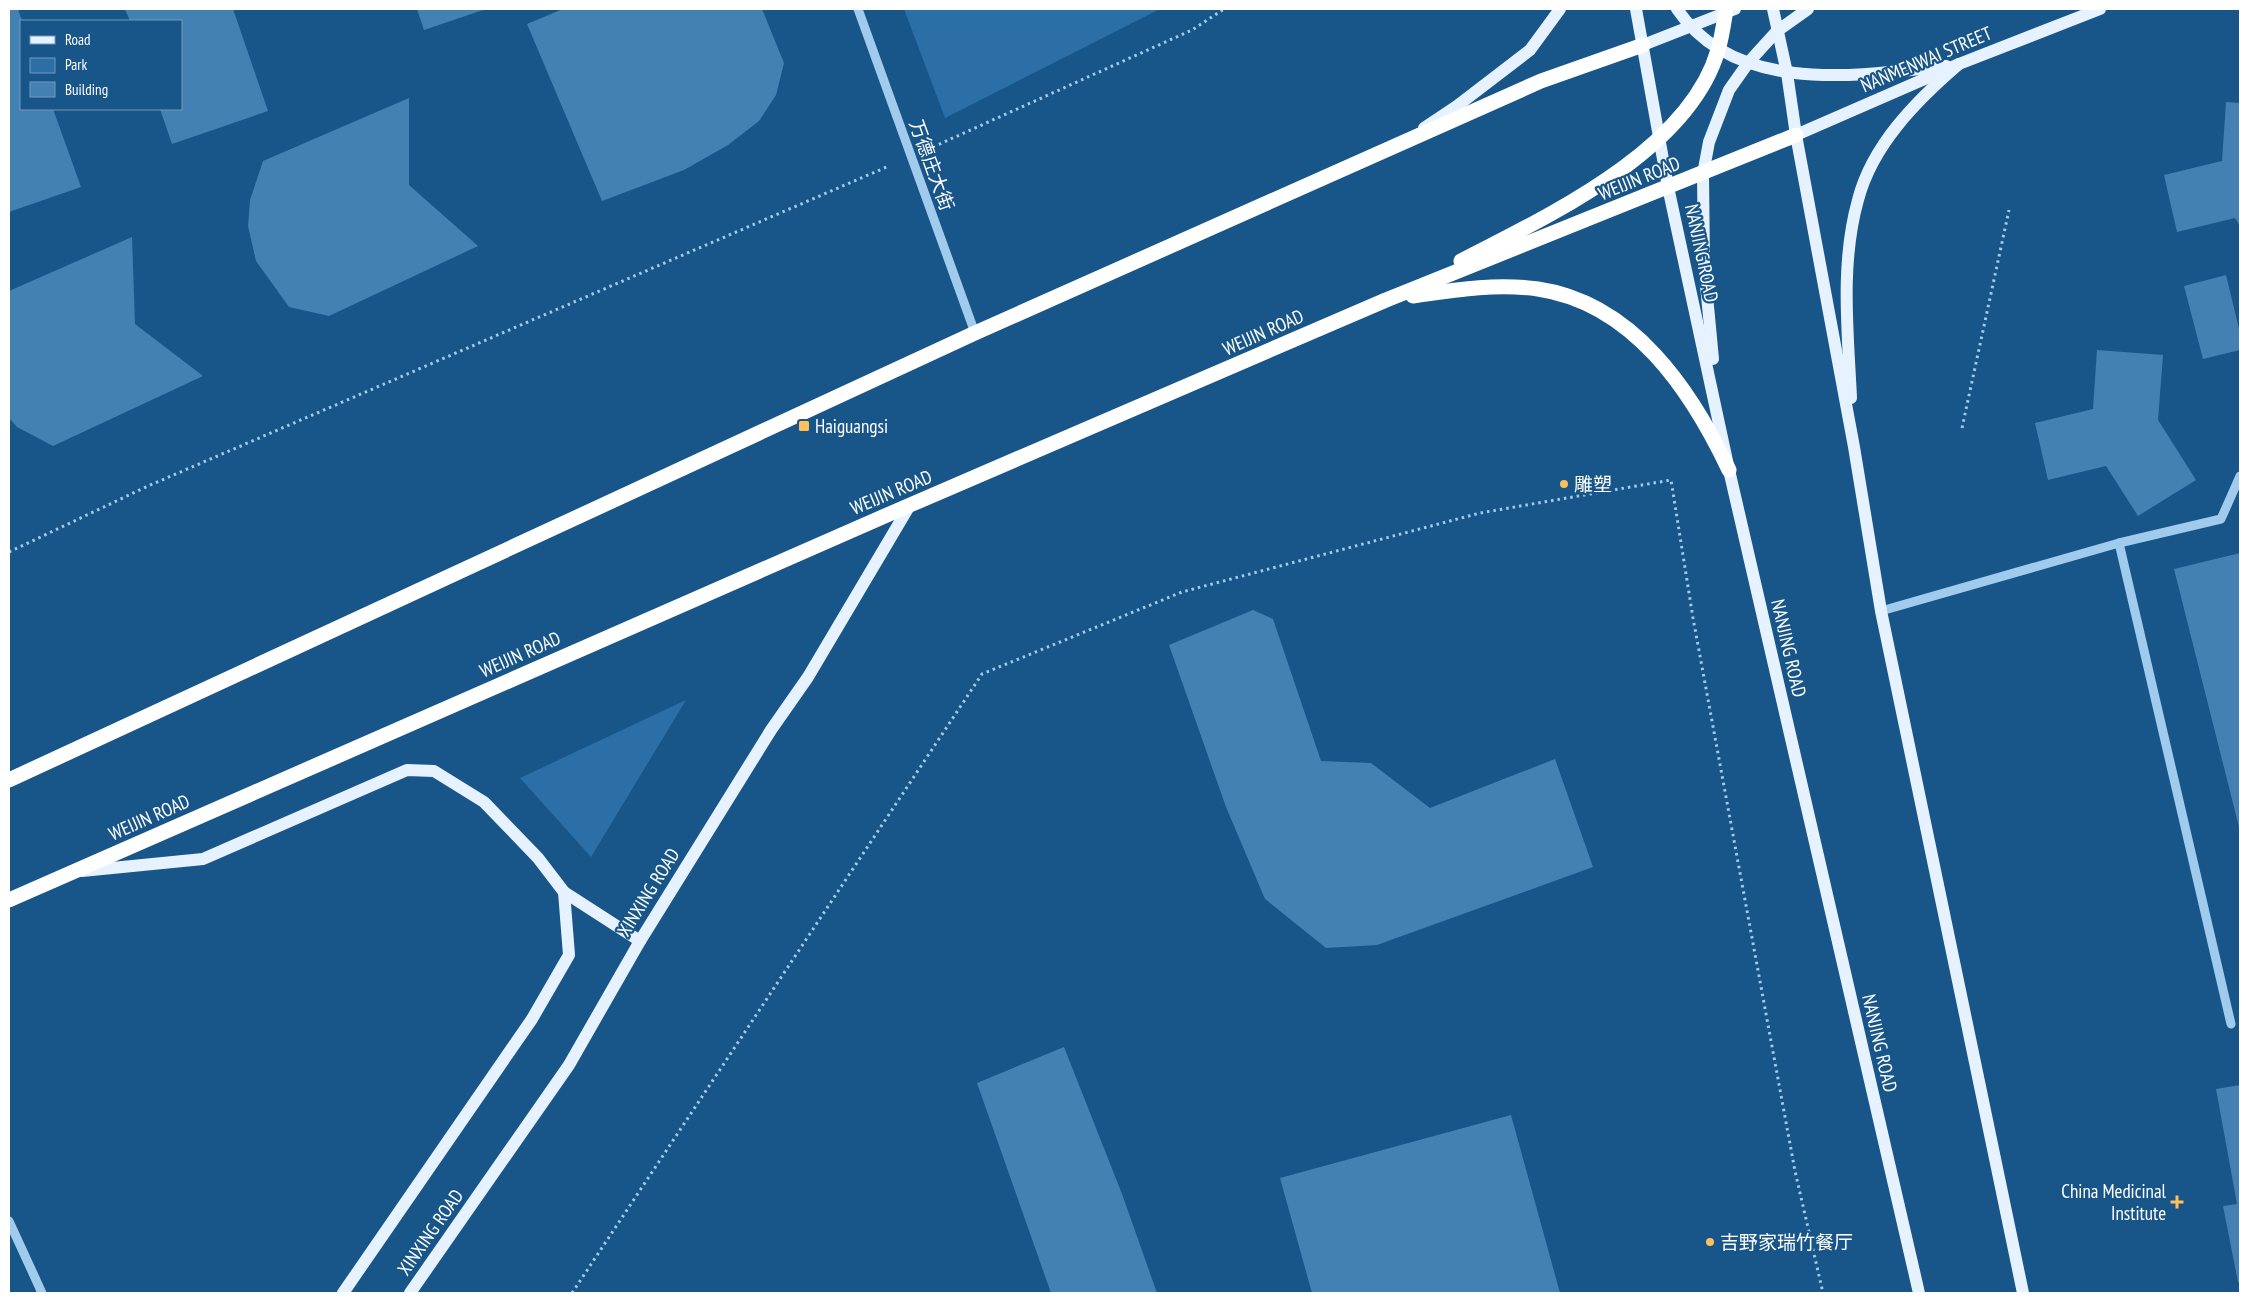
<svg xmlns="http://www.w3.org/2000/svg" width="2249" height="1302" font-family="'PT Sans Narrow','Noto Sans SC',sans-serif">
	<rect width="100%" height="100%" fill="#185588"/>
	<!-- green -->
	<g fill="#2b6fa6">
		<polygon points="904,9 1160,9 945,118"/>
		<polygon points="686,700 591,857 520,778"/>
	</g>
	<!-- building -->
	<g fill="#4481b3">
		<polygon points="9,9 18,9 22,21 21,109 53,109 81,187 9,212"/>
		<polygon points="125,9 233,9 268,111 172,144 160,109 181,109 181,21 130,21"/>
		<polygon points="417,9 486,9 424,30"/>
		<polygon points="563,9 762,9 784,63 776,95 759,121 728,145 684,170 602,201 527,24"/>
		<polygon points="409,98 409,185 478,246 329,316 289,307 256,261 248,226 250,200 263,161"/>
		<polygon points="2226,102 2240,103 2240,226 2235,218 2177,232 2164,175 2222,161"/>
		<polygon points="132,237 135,324 203,376 53,446 17,427 9,418 9,291"/>
		<polygon points="2226,275 2240,333 2240,350 2203,359 2184,286"/>
		<polygon points="2097,350 2163,355 2158,420 2196,480 2138,516 2106,466 2048,480 2035,423 2093,409"/>
		<polygon points="2240,553 2240,831 2174,569"/>
		<polygon points="1253,610 1273,619 1321,761 1371,763 1430,808 1555,759 1593,867 1377,945 1326,948 1265,899 1226,807 1169,645"/>
		<polygon points="1064,1047 1122,1194 1157,1293 1051,1293 977,1083"/>
		<polygon points="2240,1085 2240,1282 2238,1282 2223,1206 2237,1204 2216,1089"/>
		<polygon points="1511,1115 1560,1293 1312,1293 1280,1178"/>
	</g>
	<g fill="none" stroke-linecap="round" stroke-linejoin="round">
		<!-- path -->
		<g stroke="#a0cbed" stroke-width="3" stroke-dasharray="2.5 4" stroke-linecap="butt">
			<polyline points="933,147 1192,30 1224,9"/>
			<polyline points="1962,428 2009,210"/>
			<polyline points="9,552 148,486 889,166"/>
			<polyline points="572,1293 982,674 1182,592 1480,513 1671,480 1693,618 1795,1171 1823,1293"/>
		</g>
		<!-- minor -->
		<g stroke="#a0cbed" stroke-width="9">
			<polyline points="858,9 975,333"/>
			<polyline points="2119,543 2231,1024"/>
			<polyline points="1881,611 2119,543 2221,519 2240,476"/>
			<polyline points="9,1221 42,1293"/>
		</g>
		<!-- major -->
		<g stroke="#e6f2ff" stroke-width="12">
			<polyline points="1636,9 1668,187 1729,470 1919,1293"/>
			<path d="M1677,9C1735,95 1857,76 1946,66"/>
			<polyline points="1773,9 1787,73 1796,135 1854,447 1881,611 2023,1293"/>
			<polyline points="1643,45 1735,9"/>
			<polyline points="1424,128 1457,106 1530,50 1560,9"/>
			<polyline points="1796,135 1959,64 2100,9"/>
			<polyline points="1713,359 1704,264 1703,174 1709,142 1729,90 1748,63 1777,31 1808,9"/>
			<path d="M1851,398C1848,332 1840,264 1858,200C1872,145 1917,100 1959,64"/>
			<polyline points="82,871 203,859 407,770 434,771 484,802 538,858 564,892 640,941"/>
			<polyline points="343,1293 532,1019 569,955 564,892"/>
			<polyline points="410,1293 569,1065 640,941 771,730 808,677 910,505"/>
		</g>
		<!-- highway -->
		<g stroke="#fff" stroke-width="15">
			<path d="M1461,261C1548,216 1689,151 1718,50C1722,37 1724,22 1726,9"/>
			<path d="M1413,296C1454,290 1496,283 1538,289C1633,303 1691,390 1729,470"/>
			<polyline points="9,780 975,333 1541,81 1643,45"/>
			<polyline points="9,900 910,505 1386,300 1796,135"/>
		</g>
	</g>
	<!-- markers -->
	<g fill="#ffbf5c" stroke="#185588" stroke-width="2">
		<rect x="798" y="420" width="12" height="12" rx="2.5"/>
		<circle cx="1564" cy="484" r="5"/>
		<path d="M2174.5 1194.5h5v5h5v5h-5v5h-5v-5h-5v-5h5z"/>
		<circle cx="1710" cy="1242" r="5"/>
	</g>
	<g text-anchor="middle" stroke-width="4.5" stroke-linejoin="round" paint-order="stroke">
		<!-- street labels -->
		<g font-size="19" fill="#fff" stroke="#185588">
			<text transform="translate(1926 59) rotate(-23)" y="7">NANMENWAI STREET</text>
			<text transform="translate(932 165) rotate(70)" y="7">万德庄大街</text>
			<text transform="translate(1639 178) rotate(-22)" y="7">WEIJIN ROAD</text>
			<text transform="translate(1702 253) rotate(78)" y="7">NANJING ROAD</text>
			<text transform="translate(1263 332) rotate(-24)" y="7">WEIJIN ROAD</text>
			<text transform="translate(891 492) rotate(-23)" y="7">WEIJIN ROAD</text>
			<text transform="translate(1789 648) rotate(77)" y="7">NANJING ROAD</text>
			<text transform="translate(520 654) rotate(-24)" y="7">WEIJIN ROAD</text>
			<text transform="translate(149 817) rotate(-24)" y="7">WEIJIN ROAD</text>
			<text transform="translate(648 892) rotate(-58)" y="7">XINXING ROAD</text>
			<text transform="translate(1880 1043) rotate(77)" y="7">NANJING ROAD</text>
			<text transform="translate(430 1232) rotate(-55)" y="7">XINXING ROAD</text>
		</g>
		<!-- poi labels -->
		<g font-size="19" fill="#fff" stroke="#185588" text-anchor="start">
			<text x="815" y="433">Haiguangsi</text>
			<text x="1574" y="491">雕塑</text>
			<text x="2166" y="1198" text-anchor="end">China Medicinal<tspan x="2166" dy="22">Institute</tspan></text>
			<text x="1720" y="1249">吉野家瑞竹餐厅</text>
		</g>
	</g>
	<!-- border -->
	<rect width="2249" height="1302" fill="none" stroke="#ffffff" stroke-width="20"/>
	<!-- legend -->
	<rect x="20" y="20" width="162" height="90" fill="#185588" stroke="#7499b8"/>
	<rect x="30" y="36" width="25" height="8" fill="#e6f2ff" stroke="#7499b8"/>
	<text x="65" y="45" font-size="15" fill="#ffffff">Road</text>
	<rect x="30" y="58" width="25" height="15" fill="#2b6fa6" stroke="#7499b8"/>
	<text x="65" y="70" font-size="15" fill="#ffffff">Park</text>
	<rect x="30" y="82" width="25" height="15" fill="#4481b3" stroke="#7499b8"/>
	<text x="65" y="95" font-size="15" fill="#ffffff">Building</text>
</svg>
